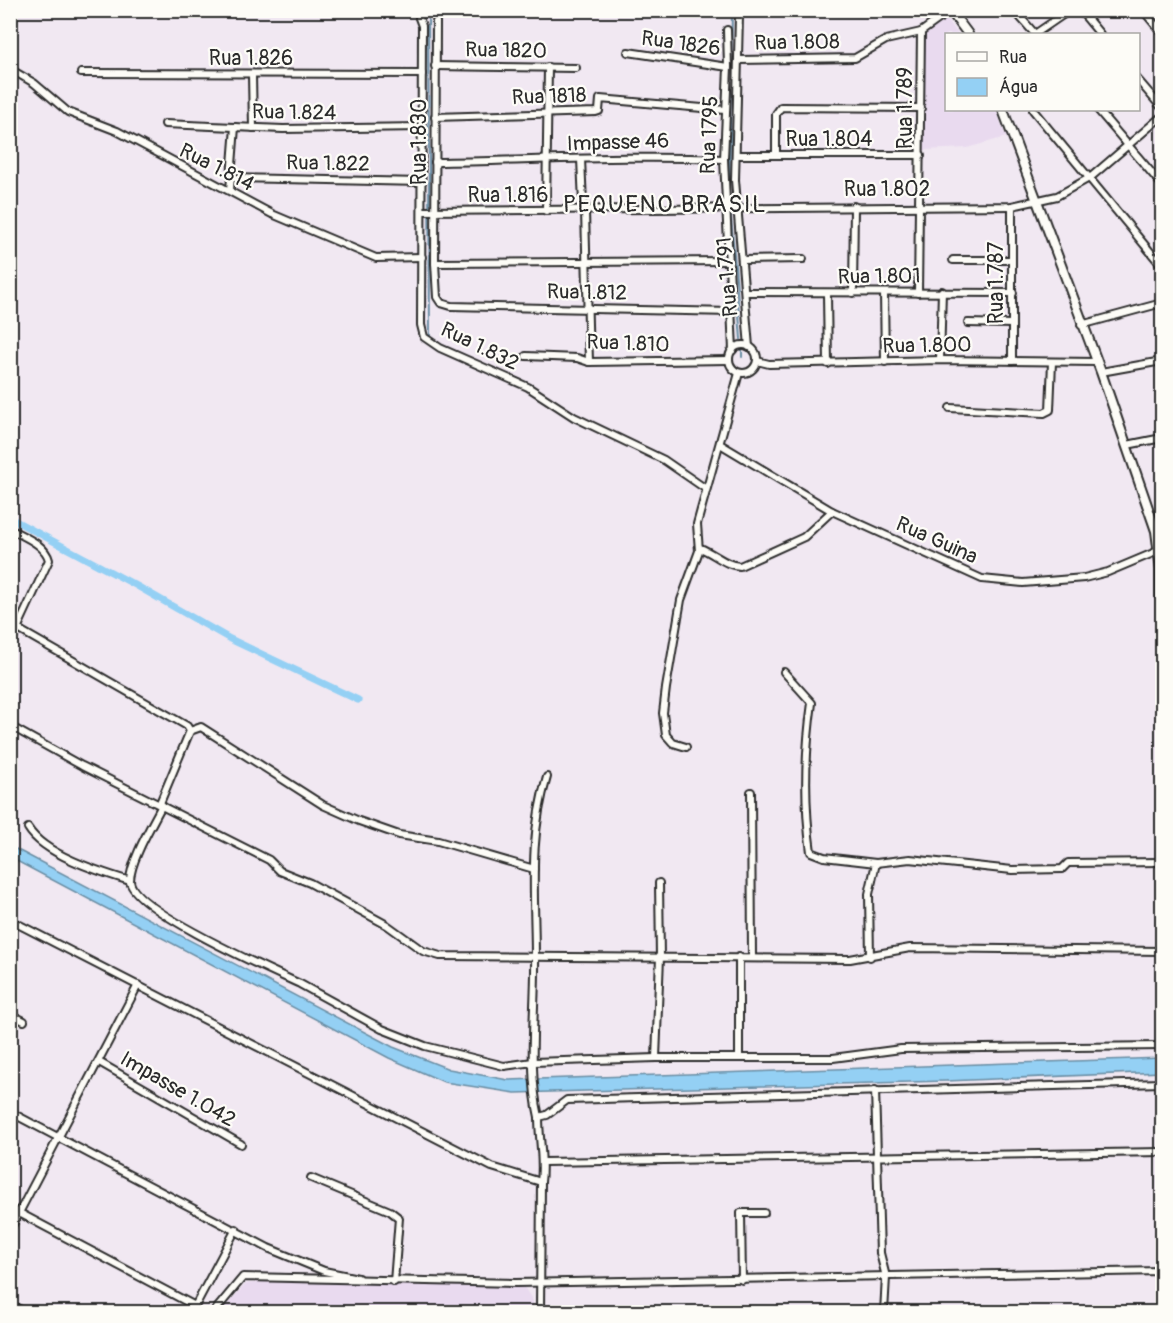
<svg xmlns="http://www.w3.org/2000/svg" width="1173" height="1323" font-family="Pangolin,sans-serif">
	<rect width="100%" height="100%" fill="#f1e8f2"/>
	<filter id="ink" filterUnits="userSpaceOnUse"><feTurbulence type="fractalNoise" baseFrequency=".0167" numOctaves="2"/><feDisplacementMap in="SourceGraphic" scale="12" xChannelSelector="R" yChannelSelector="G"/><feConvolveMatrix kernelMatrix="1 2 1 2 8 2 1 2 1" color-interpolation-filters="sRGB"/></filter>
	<g filter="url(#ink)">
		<!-- built -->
		<g fill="#e9daef">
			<polygon points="946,18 958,34 946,34 946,110 996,110 1006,137 967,148 924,150 924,33"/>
			<polygon points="268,1281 524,1287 533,1301 533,1312 220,1312 246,1284"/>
		</g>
		<!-- water -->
		<polygon fill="#94d0f4" stroke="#6a8ea4" stroke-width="1.5" points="10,846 393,1047 449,1069 508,1080 1162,1058 1162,1072 946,1081 515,1093 444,1082 389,1058 11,858"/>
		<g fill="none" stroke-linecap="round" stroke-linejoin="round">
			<!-- stream -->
			<g stroke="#6a8ea4" stroke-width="2">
				<polyline points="428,10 430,336"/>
				<polyline points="732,10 729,194 741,339"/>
				<polyline points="742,350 742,357"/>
			</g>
			<!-- canal -->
			<polyline stroke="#94d0f4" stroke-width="7" points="10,518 137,586 230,639 358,700"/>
			<defs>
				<g id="minor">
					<polyline points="1014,10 1035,34"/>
					<polyline points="1080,10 1100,34"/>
					<polyline points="1143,10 1162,33"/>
					<polyline points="739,16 735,180 749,347"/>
					<polyline points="419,18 422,26 421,325 424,337 440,348 528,387 574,417 664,460 706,489"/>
					<polyline points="436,22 435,263 437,297 441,303 451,306 732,312"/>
					<polyline points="727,30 728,67 724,159 733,350"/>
					<polyline points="1035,34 1070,10"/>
					<polyline points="628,52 728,67"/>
					<polyline points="739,60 855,58 886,40 921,32 950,11"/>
					<polyline points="435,66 576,68"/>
					<polyline points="10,69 34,83 68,112 117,131 272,214 376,258 422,257"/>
					<polyline points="81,73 422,74"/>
					<polyline points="252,75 253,128"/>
					<polyline points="1138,80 1162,108"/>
					<polyline points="1033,110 1162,266"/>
					<polyline points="1098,110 1162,185"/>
					<polyline points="435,117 596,112 599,111 600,99 725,110"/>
					<polyline points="165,124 283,129 422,127"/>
					<polyline points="736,155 921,155"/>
					<polyline points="776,155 776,114 781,107 921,108"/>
					<polyline points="581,159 583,203"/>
					<path d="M435,162C531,161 627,155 724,159"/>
					<polyline points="232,178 422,182"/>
					<polyline points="230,190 235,127"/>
					<polyline points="423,211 1012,206 1057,196 1091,177 1162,116"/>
					<polyline points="546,211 548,67"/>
					<polyline points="585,211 589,362"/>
					<polyline points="744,260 803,259"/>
					<polyline points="953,260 1012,260"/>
					<polyline points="435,263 729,261"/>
					<polyline points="745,292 1013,293"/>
					<polyline points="853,293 854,206"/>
					<polyline points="884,293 885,362"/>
					<polyline points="918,293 921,32"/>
					<polyline points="827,294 828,364"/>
					<polyline points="968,323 1012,324"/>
					<polyline points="1081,325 1162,303"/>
					<circle cx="743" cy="359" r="14"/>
					<polyline points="526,356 577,358 589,362 729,360"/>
					<polyline points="940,360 942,291"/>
					<polyline points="757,361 769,364 940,360 1097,362"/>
					<polyline points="1012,361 1012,206"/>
					<polyline points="1101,372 1162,361"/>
					<polyline points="950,408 1044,413 1050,410 1052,362"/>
					<polyline points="720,444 832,511 982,579 1023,583 1084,578 1108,572 1158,551"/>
					<polyline points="1127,445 1162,438"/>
					<path d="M10,529C24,537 45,544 49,560L10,644"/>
					<path d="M700,548C714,553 726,566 740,566L804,537L832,511"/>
					<polyline points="18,629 187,726 190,731 160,803"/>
					<path d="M784,672L812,703C805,752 804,803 811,852L824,857L876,863L910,859L1012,870L1062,869L1068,863L1162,862"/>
					<polyline points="10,726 82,766 269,860 280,871 310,883 387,925 423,951 440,956 850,959 910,948 1162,951"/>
					<polyline points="190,731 201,727 323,805 359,821 399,835 438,841 534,869"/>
					<polyline points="686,747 673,743 666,735 663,713 666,688 681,600 699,551 697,524 739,373"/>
					<polyline points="751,792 752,957"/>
					<path d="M162,805C153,823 130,861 130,881C132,909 272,971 300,984L382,1029L425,1046L504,1066L533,1062L656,1058H833L901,1049L1162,1046"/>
					<path d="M28,828C44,855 101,872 130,881"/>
					<polyline points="10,920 492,1167 541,1182"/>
					<polyline points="870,957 869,894 876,863"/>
					<polyline points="10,1014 24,1021"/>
					<polyline points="739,1056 739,957"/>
					<polyline points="656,1058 660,957 659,883"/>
					<polyline points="99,1062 241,1144"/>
					<polyline points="875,1090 880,1253 886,1277 884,1312"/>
					<polyline points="10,1112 268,1248 324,1271 358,1278"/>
					<path d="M539,1117C527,1066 536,1010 535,958C535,894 528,840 547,777"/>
					<polyline points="544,1162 1162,1152"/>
					<polyline points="311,1178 390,1211 399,1218 394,1282"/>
					<polyline points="10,1208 195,1306"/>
					<polyline points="10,1230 138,985"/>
					<polyline points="742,1280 741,1213 764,1213"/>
					<polyline points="10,1305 26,1312"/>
					<polyline points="192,1312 236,1229"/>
					<polyline points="214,1312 243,1277 516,1283 1162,1271"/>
					<path d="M540,1312L541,1182C544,1160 539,1140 539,1117L547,1115L567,1100L1162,1083"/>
				</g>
				<g id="tertiary">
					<polyline points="950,10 968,34"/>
					<polyline points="1003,110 1101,372 1156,531 1161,570 1162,661"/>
				</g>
			</defs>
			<!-- minor casing -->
			<use href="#minor" stroke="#2b2b2b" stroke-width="10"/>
			<!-- tertiary casing -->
			<use href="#tertiary" stroke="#2b2b2b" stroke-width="12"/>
			<!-- minor -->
			<use href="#minor" stroke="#fdfcf7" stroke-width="6"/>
			<!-- tertiary -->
			<use href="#tertiary" stroke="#fdfcf7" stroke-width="8"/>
		</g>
	</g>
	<g text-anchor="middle" stroke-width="4.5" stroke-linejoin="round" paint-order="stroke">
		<!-- street labels -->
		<g font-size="21" fill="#2b2b2b" stroke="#fdfcf7">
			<text transform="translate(797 42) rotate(-1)" y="7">Rua 1.808</text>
			<text transform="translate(681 43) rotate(8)" y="7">Rua 1826</text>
			<text transform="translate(506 50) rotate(1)" y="7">Rua 1820</text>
			<text x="251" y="65">Rua 1.826</text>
			<text transform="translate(549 96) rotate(-2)" y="7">Rua 1818</text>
			<text transform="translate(905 108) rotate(-90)" y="7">Rua 1.789</text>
			<text transform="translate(294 112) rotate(1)" y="7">Rua 1.824</text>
			<text transform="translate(709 135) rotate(-88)" y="7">Rua 1795</text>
			<text x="829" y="146">Rua 1.804</text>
			<text transform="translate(419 142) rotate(-90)" y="7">Rua 1.830</text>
			<text transform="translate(618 142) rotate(-2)" y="7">Impasse 46</text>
			<text transform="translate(328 163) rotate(1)" y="7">Rua 1.822</text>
			<text transform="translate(217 167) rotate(27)" y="7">Rua 1.814</text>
			<text x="887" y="196">Rua 1.802</text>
			<text x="508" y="202">Rua 1.816</text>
			<text transform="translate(879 276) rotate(-1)" y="7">Rua 1.801</text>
			<text transform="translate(727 277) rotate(-95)" y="7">Rua 1.791</text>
			<text transform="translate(996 283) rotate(-90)" y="7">Rua 1.787</text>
			<text transform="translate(587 292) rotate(1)" y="7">Rua 1.812</text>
			<text transform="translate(628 343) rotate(2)" y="7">Rua 1.810</text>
			<text transform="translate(927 345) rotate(-1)" y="7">Rua 1.800</text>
			<text transform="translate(480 346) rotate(26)" y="7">Rua 1.832</text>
			<text transform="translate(937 540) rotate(24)" y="7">Rua Guina</text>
			<text transform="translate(178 1089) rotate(30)" y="7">Impasse 1.042</text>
		</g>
		<!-- quarter labels -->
		<g font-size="24" letter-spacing="1.5" fill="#2b2b2b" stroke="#fdfcf7">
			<text x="665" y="212">PEQUENO BRASIL</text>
		</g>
	</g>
	<!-- margin -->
	<rect width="1173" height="1323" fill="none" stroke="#fdfcf7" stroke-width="36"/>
	<rect x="18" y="18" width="1137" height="1287" fill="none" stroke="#2b2b2b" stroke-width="2" filter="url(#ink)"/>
	<!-- legend -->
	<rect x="945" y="33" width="195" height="78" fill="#fdfcf7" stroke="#a9a8a5" stroke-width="1.5"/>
	<rect x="957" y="52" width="30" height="9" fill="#fdfcf7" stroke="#a9a8a5" stroke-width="1.5"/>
	<text x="999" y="63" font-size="18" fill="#2b2b2b">Rua</text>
	<rect x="957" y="78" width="30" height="18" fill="#94d0f4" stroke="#a9a8a5" stroke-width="1.5"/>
	<text x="999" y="93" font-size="18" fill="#2b2b2b">Água</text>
</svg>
